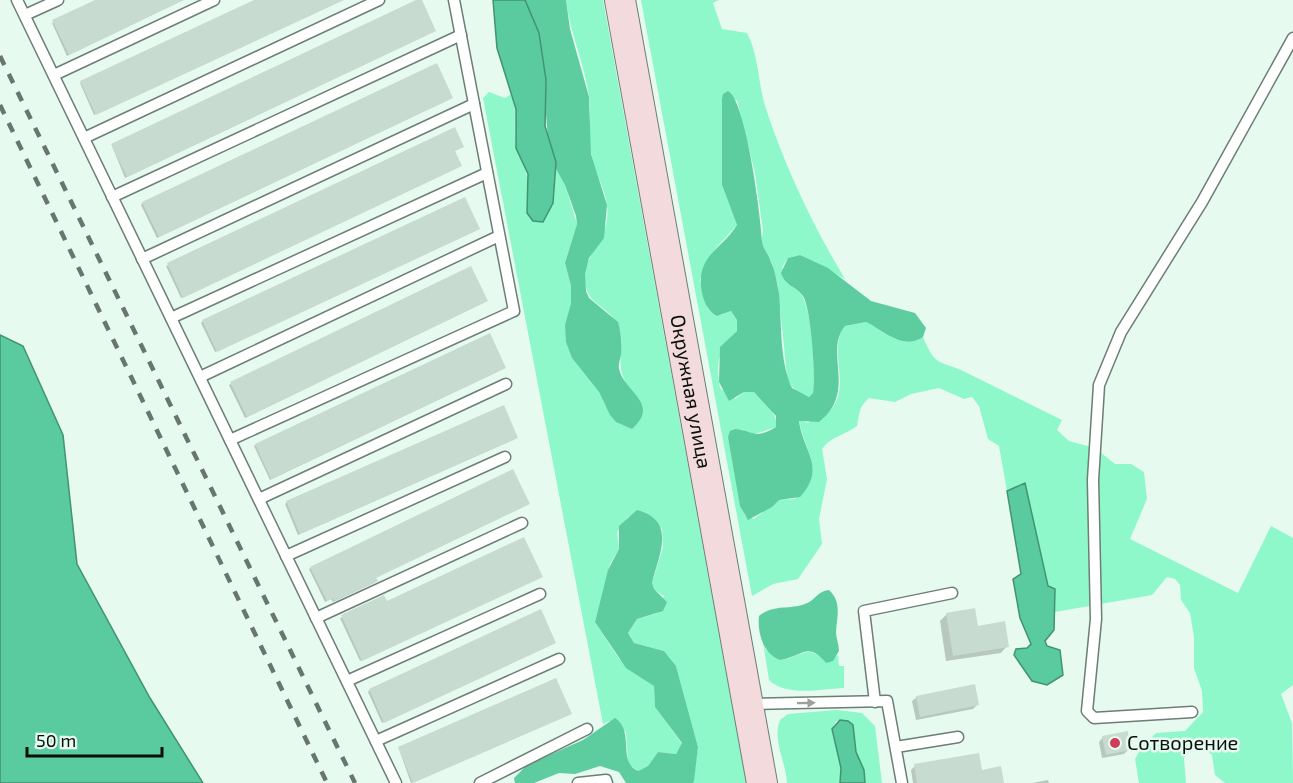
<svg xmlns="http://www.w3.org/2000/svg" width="1293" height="783" font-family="'Exo 2',sans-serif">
	<rect width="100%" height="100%" fill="#e6faf0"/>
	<!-- green -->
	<g fill="#8ef8cb">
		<path d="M566,0H603L746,783H693L698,747L676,666L664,651L634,643L628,633L637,619L658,613L664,596L653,589L652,583L663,547L662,528L628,517L617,532L619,549L610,564L595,622L619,659L654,686L655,707L682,744L676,754L658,752L648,766L638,771L628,764L626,732L609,721L603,724L483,98L489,92L505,98L513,93C517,111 513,128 516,145C520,164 529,168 528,191L554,197L556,169L565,185L577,224L565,263L571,286V303L565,326L572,358L599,392L606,407L626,383C614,360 627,347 618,326C608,303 584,307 585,276C587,248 611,239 607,205C605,188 595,173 592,157C587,137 592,117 589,97C585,64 570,34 566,0Z"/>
		<path d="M641,0H719L713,3L722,29L747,33C759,55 758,85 766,109C786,169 812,224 845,279L800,255L788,258L782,267C788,292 799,285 804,300C813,323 814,363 814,388L813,393L809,397C797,393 792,389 787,377L778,286L772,263L761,242L763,231L755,173L737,100L722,99V185L737,225L716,248L700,280L708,309L721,315L731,311L737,320V331C719,348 715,362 720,388L735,399L744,392H754C763,401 779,414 776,427L752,435L741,429L739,500L745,516L754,519L778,500L795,499C829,472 804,452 799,420L808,423C816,418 827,415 832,408C851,385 827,348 845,326L866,322C883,330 903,351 923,337C935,365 936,360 961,370L1062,420L1057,430L1069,441L1095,448L1115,464H1131L1144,472L1147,499L1130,539L1238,593L1271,526L1293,538V685L1281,694L1292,723L1293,783H1225L1215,775L1212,755L1201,745L1194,746L1184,758L1186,783H1139L1135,759L1142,747L1156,733L1185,731L1203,712L1202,691L1194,668V637L1190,613L1181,600L1180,585L1175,579L1167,577L1152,595L1055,612V589L1048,586L1025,483L1007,491L999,446L988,439L979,406L972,397L964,399L939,388L911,394L895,402L869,398C858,408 860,413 857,426C845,435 830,437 822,449L827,479L819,519L822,544L798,579L773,584L752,596Z"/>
		<path d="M762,636L765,649L780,660C803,657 808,642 826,663L838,655L839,666H844V688C821,689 786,697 769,680Z"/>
		<path d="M836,710L862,713L875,726L882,783H865L864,770L856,752L853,725L848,721H836L832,729L841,768L840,783H787C786,762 772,740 780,720L788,714Z"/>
	</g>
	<!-- forest -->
	<g fill="#5dcda0">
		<path d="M525,0H566L570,29L589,97L591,154L607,205L604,238L589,258L585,274L586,291L589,298L618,322C621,332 622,344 621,355C620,360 618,364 619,369C624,392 661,403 632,429L616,422L610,415L599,392L572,358L566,342L565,325L571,303V286L565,263L577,224L576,216L565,185L556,169L548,138L545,103L546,80L539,33Z"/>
		<path d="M728,91C746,100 761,218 762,241C762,247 769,255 771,262C775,270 777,283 779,293C782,323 779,360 792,388L809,397L813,393C816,378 811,308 803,296C796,286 785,286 781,273L788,258L800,255L828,268L871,301L915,313L926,328L923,337C903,351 883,330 866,322L845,326C823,353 858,391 819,422L799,421C803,452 827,467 800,497L779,500L772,507L748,520L740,506L728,437L730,431L735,429C755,431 754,440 776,427V416L754,392H744L729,401L719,382L720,347L737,331V320L731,311L717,316C708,311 704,302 702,293C695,255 721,251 737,225L722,185V99L723,94Z"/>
		<path d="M637,510C678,521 658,556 652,583L654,589L667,602L663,611L637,619L628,633L634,643L664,651L676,666L698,747L694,781L693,783H626L619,772L600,766L575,774L559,773L534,783H515L514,778L527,765L583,740L615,718C635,731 617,762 638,771L648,766L658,752L676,754L682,743L655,707L654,686L626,668L595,622L608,570L619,549V526Z"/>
		<path d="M829,590C842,602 837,616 836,632C836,638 839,644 839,651L833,661L826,663C807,641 804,656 780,660C763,654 757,632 759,616C774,604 788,610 805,604C815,601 817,591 829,590Z"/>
	</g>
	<!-- water -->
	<g fill="#5acb9e" stroke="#429372" stroke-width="1.5">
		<polygon points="493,0 525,0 539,33 546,80 545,126 556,162 553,203 543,222 533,221 527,213 528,174 516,148 516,109 497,48"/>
		<polygon points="0,335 23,346 63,435 77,564 150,698 203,783 0,783"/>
		<polygon points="1025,483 1048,586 1055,589 1054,630 1045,641 1047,646 1060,650 1063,675 1047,685 1032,681 1014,655 1016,649 1027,648 1031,644 1020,618 1013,579 1021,574 1007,491"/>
		<polygon points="840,720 848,721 853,725 856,752 864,770 865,783 840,783 841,768 832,729"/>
	</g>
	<!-- shadow -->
	<g fill="#0003">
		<polygon points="99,0 183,0 67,56 52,23"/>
		<polygon points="257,0 343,0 94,115 80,83 81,82"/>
		<polygon points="420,0 433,32 125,178 112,146"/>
		<polygon points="450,99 157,238 141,205 143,203"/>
		<polygon points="453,152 458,167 181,298 166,266"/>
		<polygon points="477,230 215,352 201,323 203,321"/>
		<polygon points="471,268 484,302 245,418 229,385 231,384"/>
		<polygon points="505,368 270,480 254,446 256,445"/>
		<polygon points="515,439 298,535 285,504 287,502"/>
		<polygon points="311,568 374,578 374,583 333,602 331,599 325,602 309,569"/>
		<polygon points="539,578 360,661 340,618 386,603"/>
		<polygon points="947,614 977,628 1007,646 1001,653 946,661 940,621"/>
		<polygon points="555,643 382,723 368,692 370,690"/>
		<polygon points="555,680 568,715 411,783 399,749"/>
		<polygon points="917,697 977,705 973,709 916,720 912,701"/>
		<polygon points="1103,737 1129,749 1124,754 1102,758 1099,742"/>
		<polygon points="915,766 981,772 1002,783 913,783 911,770"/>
		<polygon points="1048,780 1049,783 1032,783"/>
	</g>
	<!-- building -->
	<g fill="#c8dbd1">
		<polygon points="95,0 184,0 69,55 52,20"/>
		<polygon points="254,0 344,0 96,115 80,81"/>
		<polygon points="416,0 422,0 436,31 127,177 111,144"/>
		<polygon points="437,63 453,98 159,237 142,202"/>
		<polygon points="455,127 464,147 455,151 462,166 183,298 167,263"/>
		<polygon points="465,197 480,229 217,352 202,320"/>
		<polygon points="471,266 488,301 247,417 230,382"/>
		<polygon points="490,333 506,368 271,479 255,444"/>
		<polygon points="504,405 518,438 300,534 286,501"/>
		<polygon points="513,469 530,504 376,578 378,581 334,601 333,598 327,601 310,567"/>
		<polygon points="524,537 543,577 362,661 341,615 384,595 387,601"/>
		<polygon points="975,608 978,626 1005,621 1009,647 953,656 946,613"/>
		<polygon points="541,609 556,643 384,723 369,689"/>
		<polygon points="556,678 572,714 413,783 398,747"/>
		<polygon points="975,684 979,705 920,717 916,696"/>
		<polygon points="1128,731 1130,750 1106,755 1102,736"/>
		<polygon points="979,753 982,770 1001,766 1004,783 917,783 914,764"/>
	</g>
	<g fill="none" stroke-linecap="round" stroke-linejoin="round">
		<defs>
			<g id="lane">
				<polyline points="17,0 396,783"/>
				<polyline points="25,15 58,0"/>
				<polyline points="54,75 214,0"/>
				<polyline points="84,138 379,0"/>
				<polyline points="112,197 461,35"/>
				<polyline points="142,259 474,104"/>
				<polyline points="171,318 487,173"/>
				<polyline points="200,377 499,236"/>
				<polyline points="230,440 514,311 454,0"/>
				<polyline points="259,499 506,384"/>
				<polyline points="286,556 505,457"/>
				<polyline points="316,618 522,523"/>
				<polyline points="347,681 540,594"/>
				<polyline points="875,702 864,611 952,593"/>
				<polyline points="748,704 887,701 902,783"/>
				<polyline points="1192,712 1094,718 1087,711 1096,619 1093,480 1099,385 1121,332 1202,202 1293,38"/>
				<polyline points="376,741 559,659"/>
				<polyline points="896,747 958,737"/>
				<polyline points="480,783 587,729"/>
				<polyline points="578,783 606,780 607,783"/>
			</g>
			<g id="secondary">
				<path id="s1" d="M620,0L762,783"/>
			</g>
		</defs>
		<!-- lane casing -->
		<use href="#lane" stroke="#6c7e75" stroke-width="13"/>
		<!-- secondary casing -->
		<use href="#secondary" stroke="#6c7e75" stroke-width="32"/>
		<!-- lane -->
		<use href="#lane" stroke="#fff" stroke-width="10"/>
		<!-- secondary -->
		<use href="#secondary" stroke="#f3dadd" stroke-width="30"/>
		<!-- rail -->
		<g stroke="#69756f" stroke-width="4.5" stroke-dasharray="10 10" stroke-linecap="butt">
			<polyline points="0,56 355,783"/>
			<polyline points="0,105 327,783"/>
		</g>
	</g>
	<!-- one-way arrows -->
	<defs><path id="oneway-solid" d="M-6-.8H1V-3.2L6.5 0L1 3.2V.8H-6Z" transform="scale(1.5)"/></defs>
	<use fill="#9d9f9e" href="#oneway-solid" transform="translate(806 703) rotate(-1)"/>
	<!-- markers -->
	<circle fill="#cd3d5c" stroke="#e6faf0" stroke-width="2" cx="1115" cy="743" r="6"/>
	<g text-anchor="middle" stroke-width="5" stroke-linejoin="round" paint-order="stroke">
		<!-- street labels -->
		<g font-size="20" fill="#090f0c" stroke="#e6faf0">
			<text dy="7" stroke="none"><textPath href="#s1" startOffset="398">Окружная улица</textPath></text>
		</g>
		<!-- poi labels -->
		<g font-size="20" fill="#090f0c" stroke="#e6faf0" text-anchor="start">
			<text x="1127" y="750">Сотворение</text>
		</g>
	</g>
	<!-- scale -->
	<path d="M27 747v9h135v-9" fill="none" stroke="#090f0c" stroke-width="3"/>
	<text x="36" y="747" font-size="18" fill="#090f0c" stroke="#e6faf0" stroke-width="4.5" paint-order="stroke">50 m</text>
</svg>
